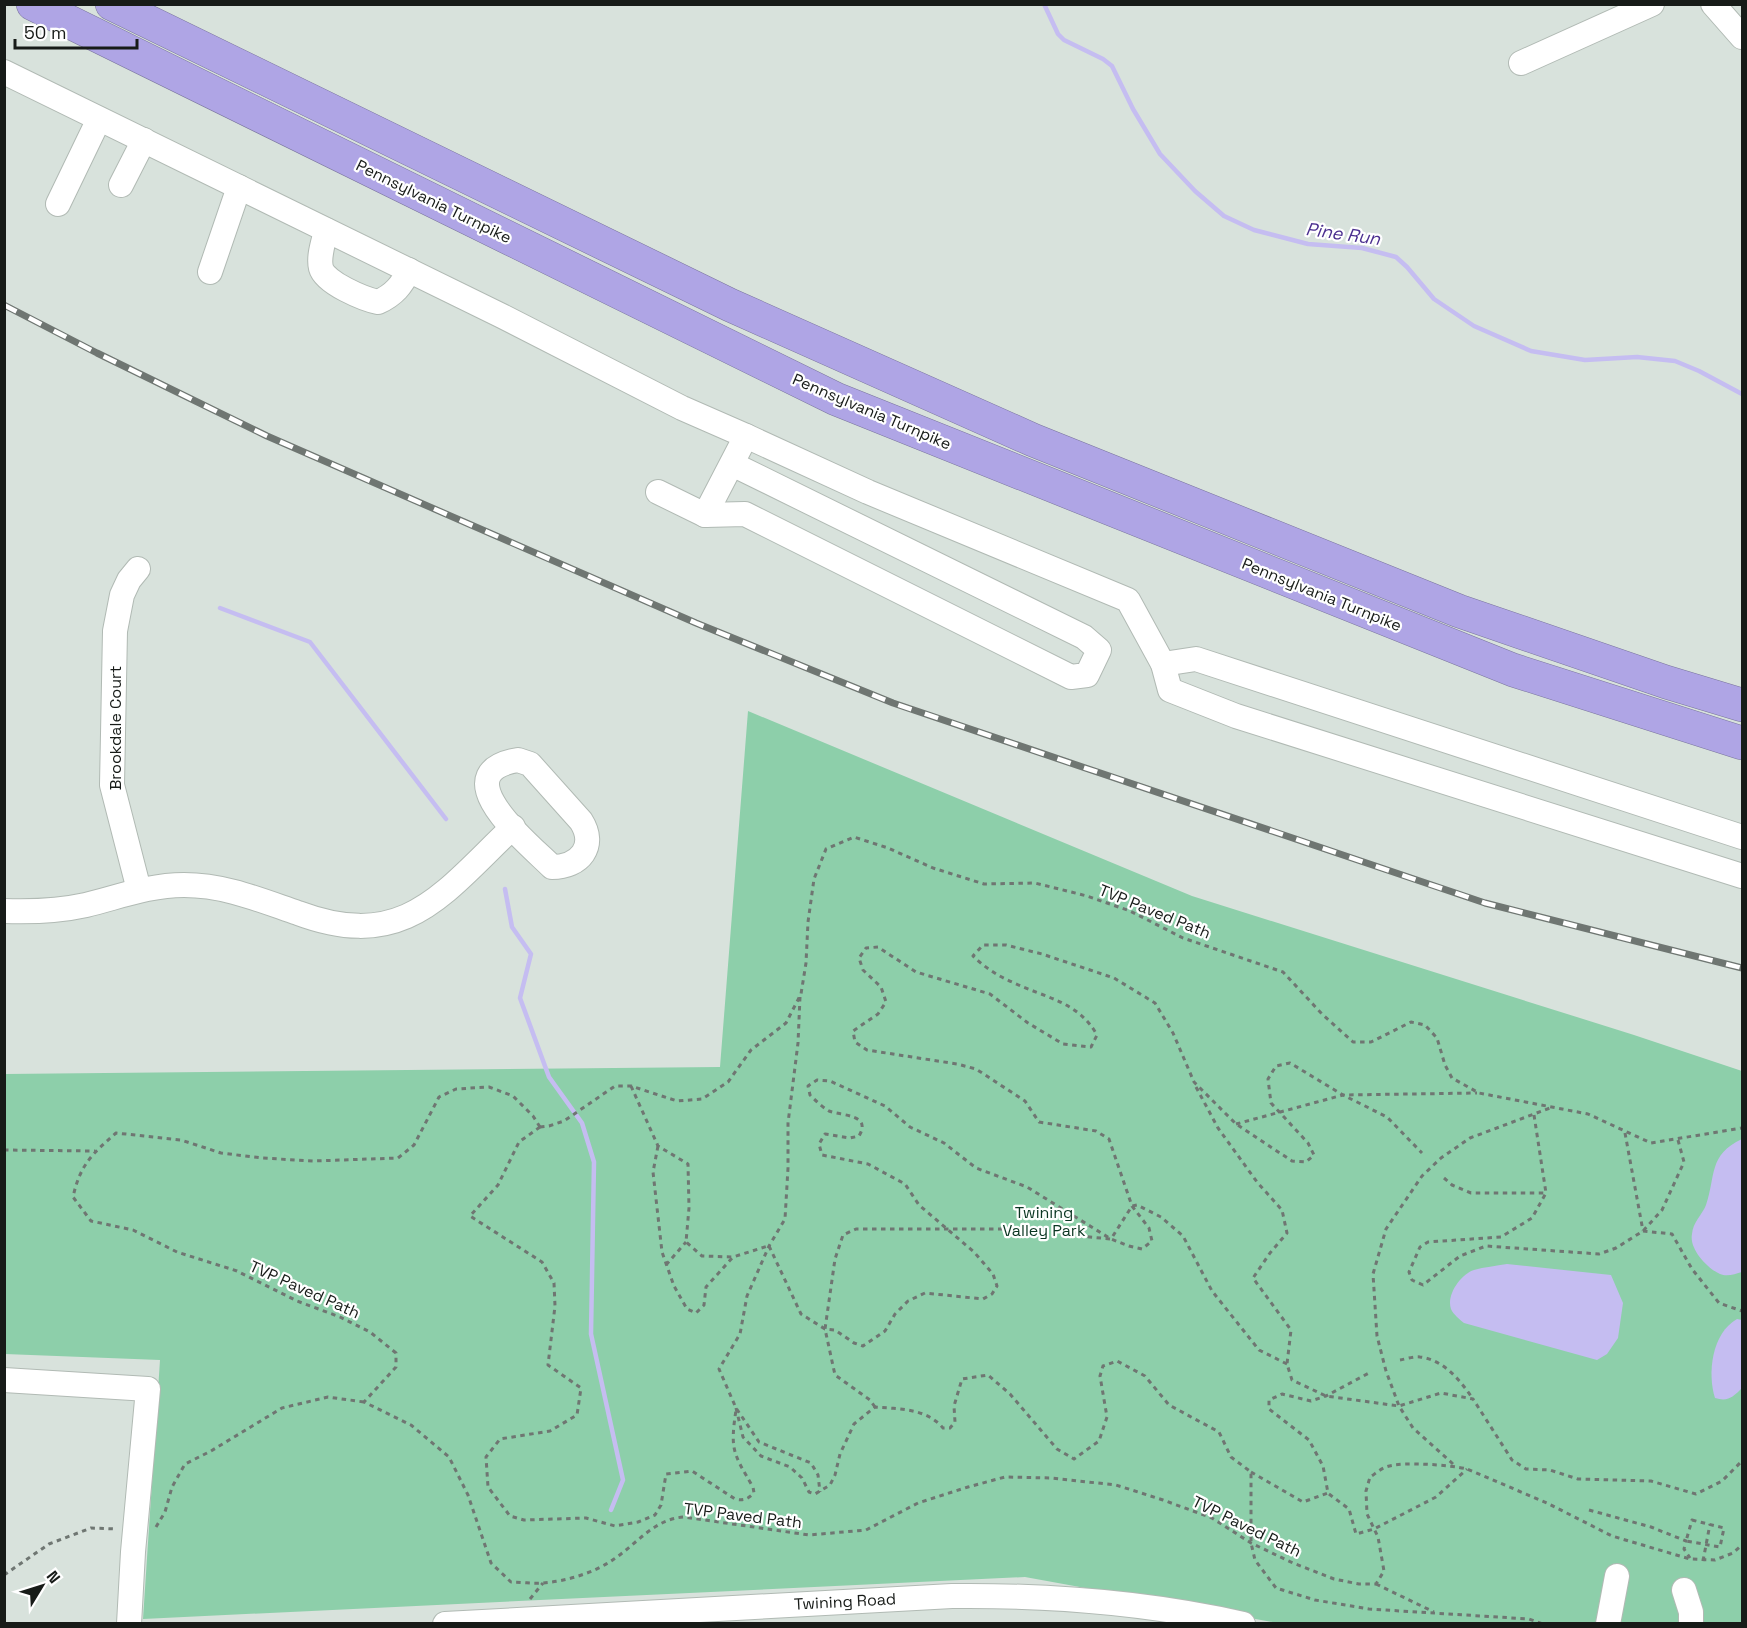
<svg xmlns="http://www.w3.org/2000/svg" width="1747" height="1628" font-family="'Space Grotesk',sans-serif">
	<rect width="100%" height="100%" fill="#d8e2dc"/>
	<!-- green -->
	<polygon fill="#8dcfaa" points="748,711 1192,896 1634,1035 1742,1071 1742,1623 1278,1623 1025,1577 143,1619 160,1360 5,1354 5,1074 720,1067"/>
	<!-- water -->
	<g fill="#c5bdf1">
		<path d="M1742,1139V1272C1735,1274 1727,1277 1720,1274C1707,1268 1689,1249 1692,1234C1693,1222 1702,1215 1706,1205C1716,1176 1708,1155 1742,1139Z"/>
		<path d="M1507,1264L1611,1275L1623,1303L1618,1338L1607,1354L1597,1360L1464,1323C1460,1320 1453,1314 1451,1309C1446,1295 1461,1274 1474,1270C1484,1267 1496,1266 1507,1264Z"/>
		<path d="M1737,1319L1742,1320V1388C1733,1397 1728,1402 1715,1398C1707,1373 1712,1333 1737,1319Z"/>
	</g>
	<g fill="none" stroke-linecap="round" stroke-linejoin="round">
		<!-- stream -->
		<g stroke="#c5bdf1" stroke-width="4.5">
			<polyline points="1044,4 1058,34 1064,40 1103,59 1112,66 1133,109 1160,154 1195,191 1224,216 1254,230 1308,244 1362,248 1396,257 1407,267 1434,299 1474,326 1531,351 1585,360 1637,357 1675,361 1699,371 1742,394"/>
			<polyline points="220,608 310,642 446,819"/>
			<polyline points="505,889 512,927 531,954 520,998 549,1077 582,1123 594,1162 591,1334 623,1480 611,1510"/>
		</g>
		<defs>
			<g id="minor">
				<polyline points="1713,4 1742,37"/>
				<polyline points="1521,63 1652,4"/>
				<polyline points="4,72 502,316 682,408 746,436 705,515 658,492"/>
				<polyline points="121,185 144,140"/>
				<polyline points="58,204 99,119"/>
				<path d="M326,230C324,241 318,256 321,268C325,283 364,299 378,302C394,295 402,285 409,270"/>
				<polyline points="210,272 239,187"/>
				<polyline points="746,436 868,492 1128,600 1163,664 1170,690 1236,716 1742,876"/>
				<polyline points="705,515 745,514 1071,677 1087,675 1099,650 1084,637 732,464"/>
				<polyline points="138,569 129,580 122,595 115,631 112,785 139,890"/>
				<path d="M1163,664L1196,659C1379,717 1560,779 1742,837"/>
				<path d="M518,760L530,764L581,821C597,846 580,867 552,867C529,844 441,773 518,760Z"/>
				<path d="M4,911C32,912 59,911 86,905C119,897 149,885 184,885C225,885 260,900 298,913C405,953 443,893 513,827"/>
				<polyline points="4,1380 148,1389 133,1552 129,1624"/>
				<polyline points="1684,1590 1691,1612 1691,1624"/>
				<path d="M445,1624L952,1596C1047,1595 1150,1603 1243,1624"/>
				<polyline points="1608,1624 1617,1576"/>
			</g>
			<g id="highway">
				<polyline points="33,4 836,399 1513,670 1742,743"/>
				<polyline points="112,4 730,305 1033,440 1459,611 1666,682 1742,705"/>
			</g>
		</defs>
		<!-- minor casing -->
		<use href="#minor" stroke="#b1bab4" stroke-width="26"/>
		<!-- highway casing -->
		<use href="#highway" stroke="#7a759d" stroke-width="34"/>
		<!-- path -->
		<g stroke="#6f7672" stroke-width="3" stroke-dasharray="4.5 4.5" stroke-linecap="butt">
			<polyline points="800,997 798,1043 788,1123 788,1168 785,1219 769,1246 747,1296 740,1334 719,1369 736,1408 759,1442 811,1463 818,1475 820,1492"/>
			<polyline points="631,1086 658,1146 688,1164 689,1208 686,1242 702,1256 733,1257"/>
			<polyline points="1196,1087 1218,1128 1257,1182 1282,1210 1287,1233 1270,1253 1253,1278 1291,1330 1287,1364 1292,1380 1326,1396 1399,1406 1441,1393 1473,1399 1512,1460 1526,1469 1550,1470 1578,1479 1651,1481 1696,1494 1722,1481 1742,1461"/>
			<polyline points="1534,1115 1546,1193 1532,1218 1501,1237 1428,1242 1420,1247 1409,1272 1412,1280 1423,1285 1460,1256 1486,1246 1599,1254 1616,1248 1643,1231 1662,1210 1684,1162 1678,1140"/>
			<polyline points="1236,1124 1343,1095 1477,1093"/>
			<path d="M540,1127L533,1116L513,1096L489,1087L456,1089L439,1097L414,1145L398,1158L313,1161L262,1158L221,1153L181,1140L116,1133C92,1154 80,1165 73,1197L91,1221L133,1230L177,1252L237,1271L297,1301L340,1317L370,1332L396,1353V1367L364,1402L411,1425L449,1457L468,1495L491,1563L511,1582C521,1582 533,1584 543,1583C567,1581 594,1573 614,1559C638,1543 654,1519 684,1517L809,1535L866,1530L918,1503L968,1487L1005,1477L1051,1478L1116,1485L1163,1500L1212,1518L1251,1543L1293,1563L1334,1579L1359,1584H1376L1384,1571L1378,1537L1367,1514L1366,1491L1370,1477C1375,1474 1380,1469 1386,1467C1401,1461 1451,1465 1467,1469L1547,1503L1612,1536L1690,1559L1715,1560L1733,1553L1742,1545"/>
			<polyline points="540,1127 549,1126 564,1121 615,1086 631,1086 677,1101 702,1099 728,1082 751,1050 786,1023 801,994 806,963 808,922 814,879 826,849 854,837 888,848 933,868 984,884 1035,883 1087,896 1130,911 1183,938 1283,972 1322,1014 1353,1042 1371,1042 1411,1022 1425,1025 1437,1038 1445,1065 1452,1078 1479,1093 1588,1114 1651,1143 1742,1128"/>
			<path d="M540,1127L519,1142L498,1185L470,1216L542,1262L554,1283L555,1306L548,1365L581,1388L577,1415L550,1431L500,1439L486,1457L488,1487L510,1516L524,1520L586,1518L615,1526L638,1522L655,1515L661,1505L666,1474L692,1471L735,1499C744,1501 748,1499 754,1493L753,1487C733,1453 730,1450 736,1410"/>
			<polyline points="1625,1133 1643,1231"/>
			<polyline points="658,1146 653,1172 662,1252 674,1286 687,1309 696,1313 704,1305 706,1287 733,1257 768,1246"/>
			<polyline points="4,1150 95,1151"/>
			<polyline points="1444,1178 1452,1185 1471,1193 1546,1193"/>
			<polyline points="1643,1231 1672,1234 1692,1269 1719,1303 1742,1311"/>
			<path d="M769,1246L801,1314L825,1329L835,1330L854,1343L863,1346L885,1331L895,1314L908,1301L925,1293L983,1299L992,1294L997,1286L993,1274L974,1252L919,1205L905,1184L868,1164L822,1155L819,1144L825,1134L850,1138L859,1136C872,1114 842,1116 829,1111C822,1107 816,1101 810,1095L808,1086L817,1080L830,1081L885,1106L910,1127L944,1143L976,1168L1027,1187L1111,1239L1129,1246L1142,1249L1152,1241L1149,1228L1132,1206L1109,1139L1096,1131L1039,1122L1025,1101L976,1069L957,1064L867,1050L855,1042L853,1031L878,1014L886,1002L881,987L863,970L859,958L866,948L878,947L916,972L990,994L1028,1023L1063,1044L1091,1047L1097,1035C1078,1001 1045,998 1012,982C998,976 984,967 973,956L983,945H1006L1042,954L1114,978L1155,1003L1173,1033L1194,1082L1236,1124L1292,1161L1306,1162L1314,1155L1308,1143L1271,1103L1268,1079L1276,1066L1290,1063L1343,1095L1387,1117L1422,1153"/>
			<polyline points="666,1265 686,1242"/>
			<path d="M1400,1360C1406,1359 1414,1356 1420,1357C1444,1360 1460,1380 1473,1399"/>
			<polyline points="875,1407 870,1400 835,1375 825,1329 835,1259 843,1235 856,1229 1005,1229 1111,1239 1132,1206 1137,1205 1161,1217 1183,1236 1212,1291 1259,1350 1287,1364"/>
			<path d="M736,1408L743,1437L761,1456L790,1467L802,1478L809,1492L815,1494L830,1485L835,1475L840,1454L854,1424L875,1407C899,1409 926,1408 943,1428H950L955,1422L954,1406L962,1379L988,1375L1010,1394L1057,1449L1074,1459L1099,1441L1107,1417L1100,1376L1103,1366L1117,1361L1145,1376L1169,1405L1219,1432L1231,1457L1251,1472V1543L1255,1560L1276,1588L1315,1600L1369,1609L1529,1619L1543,1624"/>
			<polyline points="1453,1464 1413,1428 1399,1406 1386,1371 1377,1336 1373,1274 1386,1229 1422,1176 1441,1158 1470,1138 1550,1108"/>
			<polyline points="1251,1472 1303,1502 1328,1493 1323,1466 1309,1440 1269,1409 1269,1400 1282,1394 1311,1401 1326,1396 1369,1373"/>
			<polyline points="1329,1494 1349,1509 1356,1534 1374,1529 1436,1497 1467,1469"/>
			<polyline points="1589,1510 1651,1527 1686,1541 1684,1549 1690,1558"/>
			<polygon points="1692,1520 1724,1528 1720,1547 1686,1541"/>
			<polyline points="156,1527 165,1512 172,1487 185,1464 211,1451 282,1408 328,1397 364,1402"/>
			<polyline points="1703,1561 1710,1524"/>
			<polyline points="4,1575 49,1544 91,1528 117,1529"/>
			<polyline points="1376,1584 1434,1612"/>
			<polyline points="530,1599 543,1583"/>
		</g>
		<!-- minor -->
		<use href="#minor" stroke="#fff" stroke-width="24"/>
		<!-- highway -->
		<use href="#highway" stroke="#afa5e5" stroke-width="33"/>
		<defs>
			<polyline id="rail" points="4,305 97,353 267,436 696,623 893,703 1485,903 1742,968"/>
		</defs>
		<!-- rail casing -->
		<use href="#rail" stroke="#6f7672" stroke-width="7"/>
		<!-- rail -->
		<use href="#rail" stroke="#fff" stroke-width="4.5" stroke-dasharray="14" stroke-linecap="butt"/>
	</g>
	<g text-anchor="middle" stroke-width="4.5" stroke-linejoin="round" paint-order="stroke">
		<!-- street labels -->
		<g font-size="16" fill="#171b18" stroke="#fff">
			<text transform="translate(434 201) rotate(26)" y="6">Pennsylvania Turnpike</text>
			<text transform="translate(872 411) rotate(23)" y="6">Pennsylvania Turnpike</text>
			<text transform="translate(1322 594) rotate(22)" y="6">Pennsylvania Turnpike</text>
			<text transform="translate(115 728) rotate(-90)" y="6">Brookdale Court</text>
			<text transform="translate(1155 911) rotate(22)" y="6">TVP Paved Path</text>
			<text transform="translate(305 1289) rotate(24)" y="6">TVP Paved Path</text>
			<text transform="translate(743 1515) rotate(7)" y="6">TVP Paved Path</text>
			<text transform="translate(1247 1526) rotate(26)" y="6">TVP Paved Path</text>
			<text transform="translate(845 1601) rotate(-3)" y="6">Twining Road</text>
		</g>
		<!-- park labels -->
		<g font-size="16" fill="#0a3622" stroke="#fff">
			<text x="1044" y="1218">Twining<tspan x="1044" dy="18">Valley Park</tspan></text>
		</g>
		<!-- water labels -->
		<g font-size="18" font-style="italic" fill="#4b2f8f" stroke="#fff">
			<text transform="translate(1343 234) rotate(8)" y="6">Pine Run</text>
		</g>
	</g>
	<!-- border -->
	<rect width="1747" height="1628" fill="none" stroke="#171b18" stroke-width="12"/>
	<!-- north arrow -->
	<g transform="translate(42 1586) rotate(52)" stroke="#ffffff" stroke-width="4.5" paint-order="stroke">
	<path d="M0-4.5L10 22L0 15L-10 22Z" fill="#171b18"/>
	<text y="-9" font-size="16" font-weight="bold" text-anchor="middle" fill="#171b18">N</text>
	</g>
	<!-- scale -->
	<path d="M15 39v9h122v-9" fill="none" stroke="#171b18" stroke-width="3"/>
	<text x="24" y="39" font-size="18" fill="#171b18" stroke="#ffffff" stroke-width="4.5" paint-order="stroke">50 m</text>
</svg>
